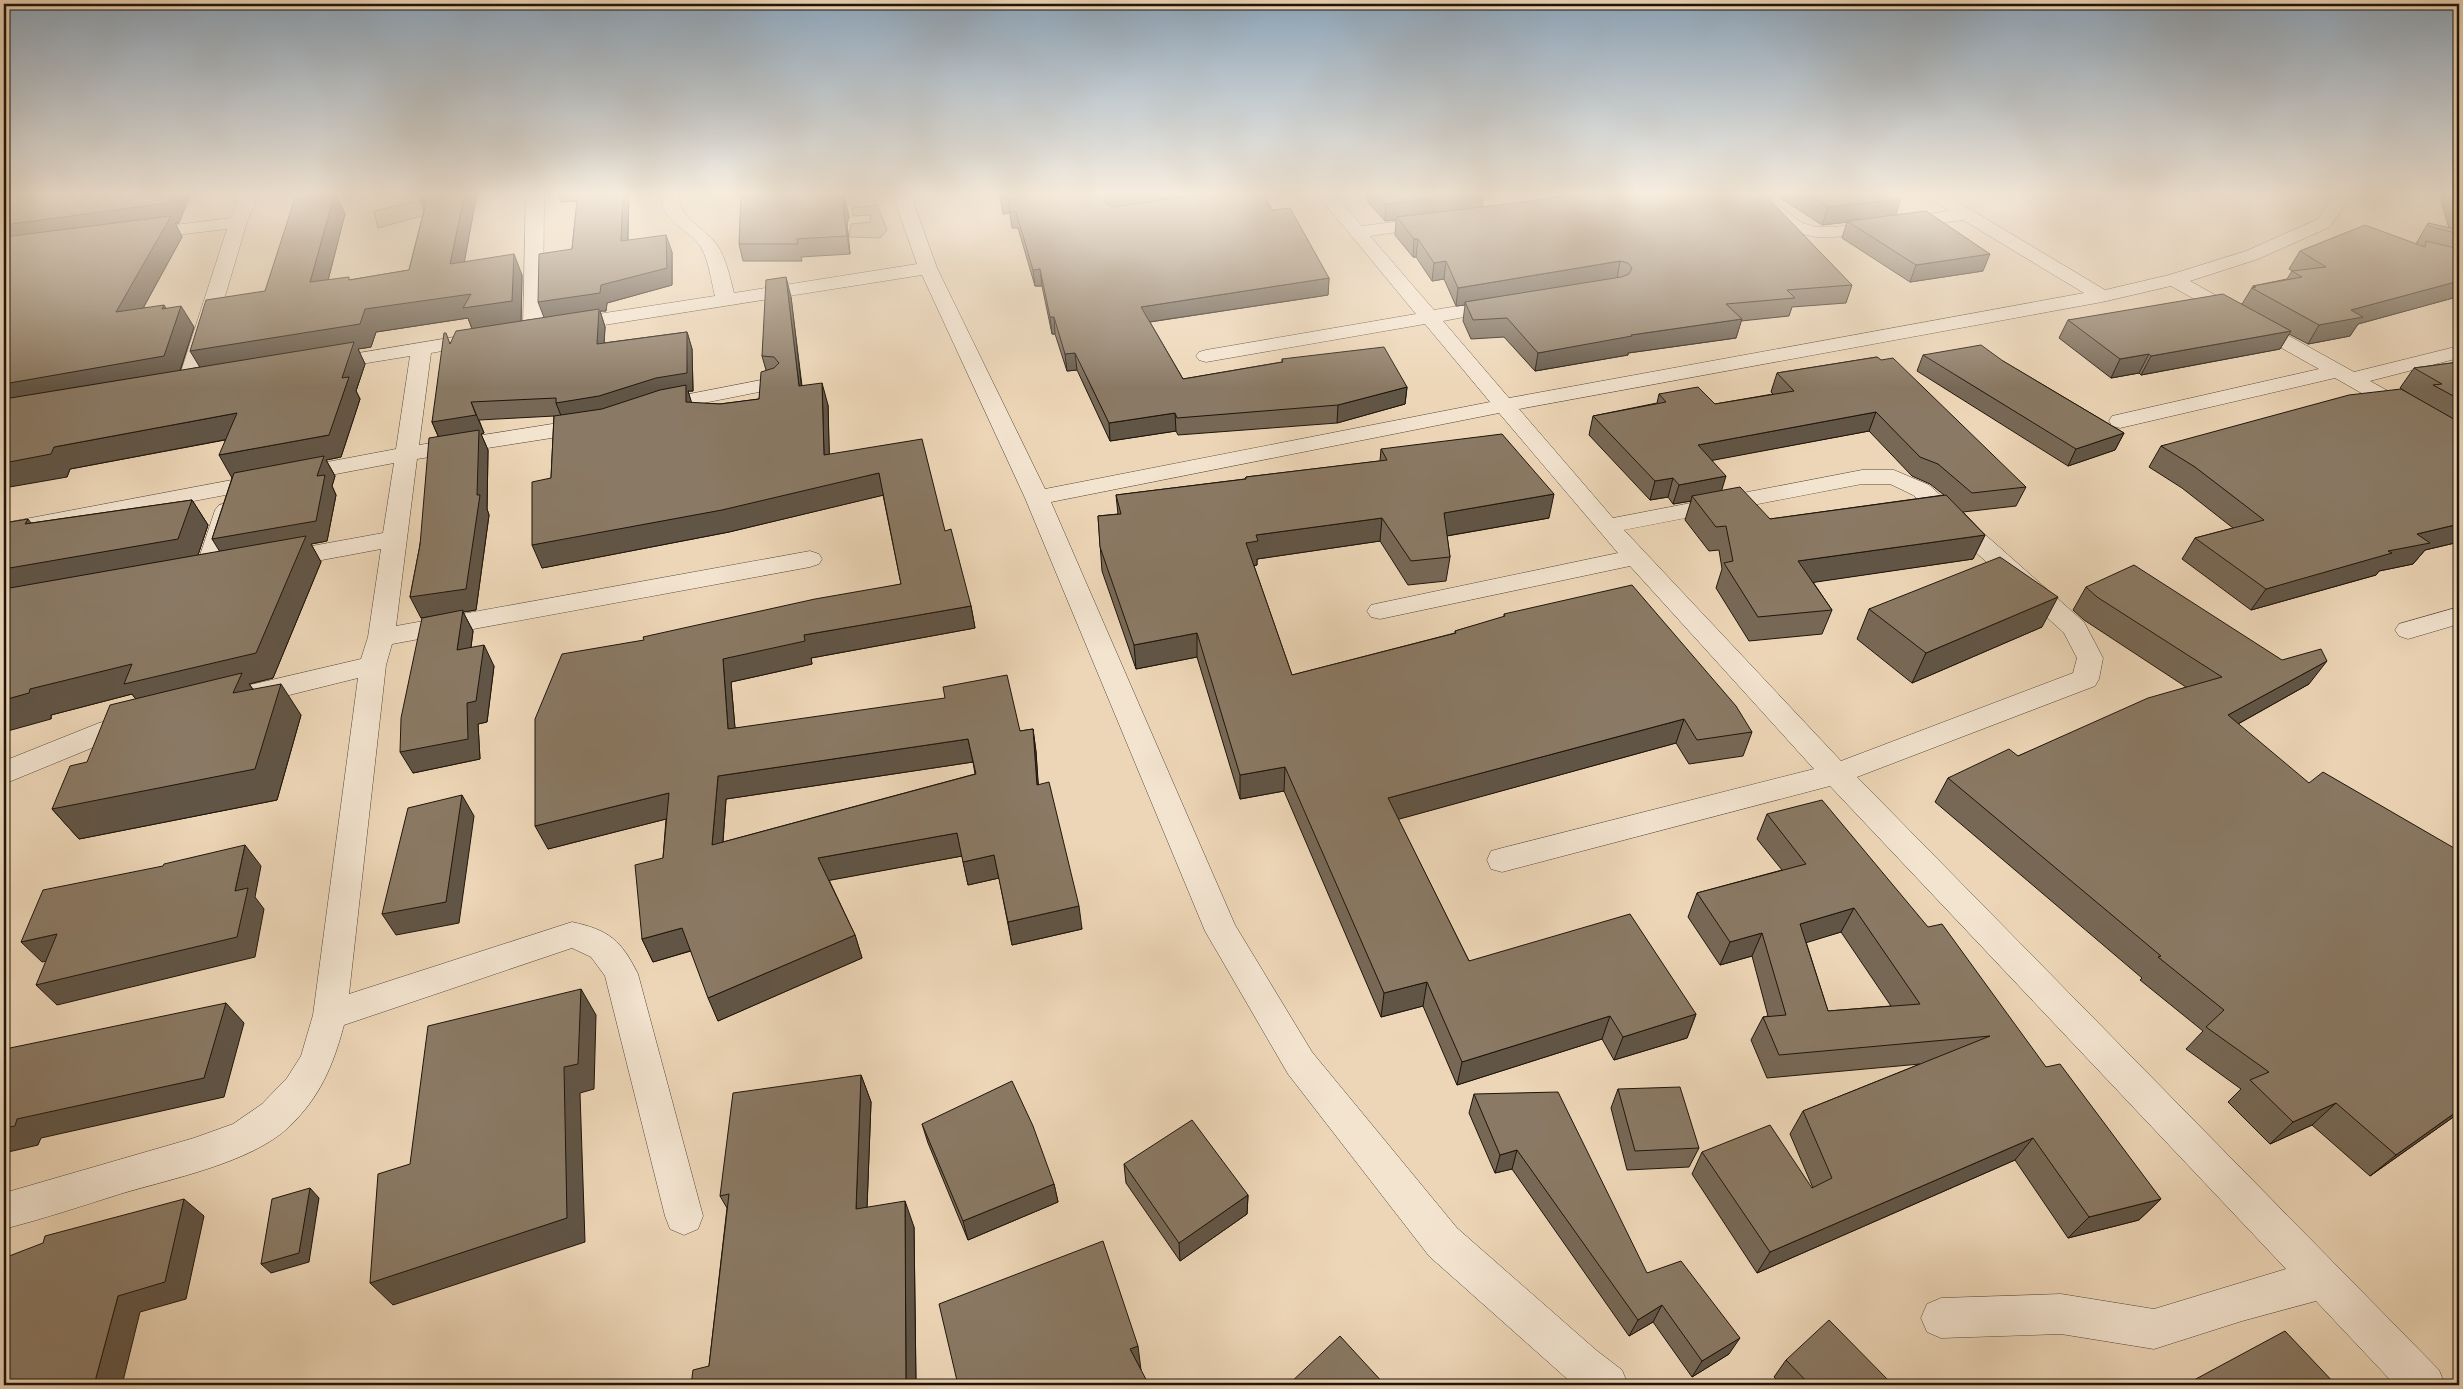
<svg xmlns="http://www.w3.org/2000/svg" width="2463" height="1389" font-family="Vollkorn,serif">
	<rect width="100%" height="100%" fill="#edd6b7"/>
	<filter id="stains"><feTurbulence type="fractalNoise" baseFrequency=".004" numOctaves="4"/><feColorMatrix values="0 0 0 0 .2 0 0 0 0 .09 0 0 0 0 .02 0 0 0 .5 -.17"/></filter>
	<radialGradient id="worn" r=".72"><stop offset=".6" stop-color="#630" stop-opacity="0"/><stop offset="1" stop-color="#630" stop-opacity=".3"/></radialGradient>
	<!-- green -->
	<g fill="#cab59a" stroke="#746552">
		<polygon points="418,201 430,209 425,215 378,228 374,211"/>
		<polygon points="877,205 887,230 880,238 849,237 851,224 870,222 871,215 853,216 852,208"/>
	</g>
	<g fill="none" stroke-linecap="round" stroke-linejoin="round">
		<defs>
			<g id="minor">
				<polygon points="241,193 259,193 247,222 199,384 195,388 188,390 181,388 177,384 227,229 142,239 136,238 133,234 136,230 142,229 231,218"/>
				<polygon points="526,193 544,193 543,331 540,335 533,337 526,335 523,331"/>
				<path d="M661,193H679C676,218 707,228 719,248C727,262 730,278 734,293L917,264L892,193H910L937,268L1045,489L1490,402L1425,324L1206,362L1199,360L1196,356L1199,352L1206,350L1416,314L1316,193H1333L1362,226L1433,217L1439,218L1442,222L1439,226L1370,236L1434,310L1500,299L1507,301L1510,305L1507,309L1443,321L1509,398L2084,293L1963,220L1835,237H1816L1790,231L1744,193H1763L1802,223L1816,227H1835L1949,211L1923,193H1943L2105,290L2169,275L2246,251L2318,219L2329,202L2330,193H2348L2347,202L2330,227L2258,259L2190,281L2354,372L2459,346V358L2370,381L2459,430V446L2451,444L2335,378L2120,428L2112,426L2109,421L2112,416L2319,369L2171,286L2102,302L1519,409L1613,518L1862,470H1894L1929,485L2084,622L2103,658L2099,679L2095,686L1857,777L2439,1370L2445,1385H2395L2316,1301L2242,1321L2154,1349L2061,1334L1941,1338L1927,1332L1921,1318L1927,1304L1941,1298L2061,1294L2154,1309L2286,1269L1830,786L1502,872L1491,869L1487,860L1491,851L1502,848L1814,769L1630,566L1380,619L1371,617L1367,611L1371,605L1380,603L1618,553L1499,413L1051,502L1235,925L1312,1052L1457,1228L1596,1350L1622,1370L1628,1385H1574L1429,1256L1288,1074L1205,931L1025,498L922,275L566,331L559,329L556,325L559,321L566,319L715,296C711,280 709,262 701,247C688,228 659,221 661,193ZM1862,484H1890L1913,495L2064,633L2077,658L2073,673L1841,761L1624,530Z"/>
				<polygon points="1238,193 1278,193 1276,197 1270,198 1227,205 1221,204 1218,200 1221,196"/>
				<polygon points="2423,193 2459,193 2459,202 2425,197"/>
				<path d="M479,333L486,335L489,339L486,343L431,353L419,445L590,418L598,420L601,425L598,430L590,432L417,459L396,626L810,551L819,554L822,559L819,564L810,567L392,644L386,665L349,994L572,922C609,930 621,940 638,974L703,1216L698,1229L684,1235L670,1229L665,1216L605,976L591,957L572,948L344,1025C333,1066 320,1097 289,1127C251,1163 170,1179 120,1194C82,1206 43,1219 4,1229V1193L194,1138L233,1124L262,1104L287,1078L301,1056L313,1015L358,678L245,706L235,703L231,696L235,689L245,686L361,659L368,637L381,549L279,568L270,565L267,560L270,555L279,552L383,533L394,463L4,537V523L396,449L410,356L324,370L317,368L314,364L317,360Z"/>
				<polygon points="772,378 779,380 783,384 779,388 653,413 645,412 642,407 645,402 653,401"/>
				<polygon points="227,503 235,505 239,510 218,573 215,579 206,581 197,579 194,573 215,510 219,505"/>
				<polygon points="2459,607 2459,624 2408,639 2399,636 2395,630 2399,624"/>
				<polygon points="133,714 143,717 147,724 143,731 116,738 4,784 4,761 99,723"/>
			</g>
		</defs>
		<!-- minor casing -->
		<use href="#minor" stroke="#524536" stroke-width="1"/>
		<!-- minor -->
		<use href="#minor" fill="#f3e4d0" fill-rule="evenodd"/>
	</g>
	<!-- wall -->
	<g fill="#776856" stroke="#1f150b" fill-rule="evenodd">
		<path d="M4,193L179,223H175L182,237L143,308H166L194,327L180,371L200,367L265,291L335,193L345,214L328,280H350L409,270L424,210L420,200L422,193H477L464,261L522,275L521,321L544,318L572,249L577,201L561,202L558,193H629L628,240L672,252V285L607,303L606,311H600L605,327L604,343L687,332L692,349L693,391H688L691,403L720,404L759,399L766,370L762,356L791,297L802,386L828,405L829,454L945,531L971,606L975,628L811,658L812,664L731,682L735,728L1020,731L1033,729L1036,752L1038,784L1082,929L1012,945L999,878L968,885L962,856L829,880L855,935L862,958L718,1021L691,951L653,962L642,939L663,858L666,819L548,849L644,640L901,584L883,495L729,532L542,568L551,478L554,416L479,420L484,433L481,434L488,450L487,509L489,515L476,610L463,612L473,631L471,647L494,666L487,722L478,724L480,759L413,773L423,617L421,618L420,545L438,436L432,422L450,343L472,329L468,318L376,332L371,347L358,349L365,364L356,391L360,399L341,457L326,460L335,476L332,486L336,495L327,541L311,544L321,562L273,678L249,684L253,689L301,715L277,800L79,839L52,809L136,699L132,694L51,715V719L31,523L192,500L208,525L198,555L220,552L232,478L225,440L70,469L67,477ZM973,762L975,774L723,842L726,799Z"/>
		<polygon points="999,193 1263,193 1272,210 1329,278 1328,295 1150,322 1183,379 1282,362 1282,359 1407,387 1405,404 1337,423 1178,435 1176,431 1110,441 1077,370 1067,371 1055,334 1052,334 1042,286 1035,286 1018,228 1012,228 1010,213 1003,214"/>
		<polygon points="1363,193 1484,193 1482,207 1852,285 1846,303 1792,307 1789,316 1741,321 1736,338 1628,353 1628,355 1535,371 1504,337 1471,339 1463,321 1465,305 1456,306 1444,279 1432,281 1416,257 1413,257 1395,235 1396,220 1385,221 1368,202"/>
		<polygon points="1773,193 1892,193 1895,215 1983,271 1910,282 1842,238 1847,222 1822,225"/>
		<polygon points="2446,193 2459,193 2459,301 2453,298 2358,324 2350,336 2308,344 2289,334 2280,349 2141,375 2139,373 2111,378 2059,338 2068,320 2242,304 2253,286 2287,279 2292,271 2289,269 2300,251 2416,244 2417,242 2428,223 2449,228 2441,201"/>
		<polygon points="845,200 849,217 847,224 850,254 801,257 802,261 743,261 739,244"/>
		<polygon points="1923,355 2003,361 2124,433 2115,450 2068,466 1917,371"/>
		<path d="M1877,357L2026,487L2016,506L1963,512L1985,535L1973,559L1813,582L1832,610L1822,634L1749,641L1716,588L1722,569L1719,550L1709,551L1685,520L1691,501L1673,504L1668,497L1650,500L1589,435L1593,416L1657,403L1659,394L1715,404L1773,394L1771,392L1777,373ZM1869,431L1912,476L1930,484L1944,495L1770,519L1721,490L1712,460Z"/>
		<polygon points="2459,362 2459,542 2425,550 2413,564 2379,571 2376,575 2251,610 2182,559 2195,538 2233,528 2182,488 2149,467 2161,446 2411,395 2400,388 2414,368"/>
		<polygon points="1381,449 1549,518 1447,536 1450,557 1446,581 1408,585 1380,541 1257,559 1257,565 1254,566 1292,675 1455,633 1455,631 1504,617 1504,614 1752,732 1743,756 1689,764 1676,743 1398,819 1469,961 1696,1014 1687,1038 1614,1060 1602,1039 1457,1085 1423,1006 1381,1017 1284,791 1240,799 1197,657 1136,669 1102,571 1098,516 1118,514 1116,495 1245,479 1246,477 1380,461"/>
		<polygon points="2086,587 2309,684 2238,724 2459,1113 2370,1176 2312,1125 2270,1144 2228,1102 2241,1089 2186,1049 2203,1031 2140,980 2142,978 1935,802 1948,778 2018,756 2186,687 2084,620 2073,610"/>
		<polygon points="1869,609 2042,627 1912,683 1857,639"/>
		<path d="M1767,814L2046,1067L2161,1199L2139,1220L2068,1238L2015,1160L1757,1273L1692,1174L1702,1152L1812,1188H1813L1790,1134L1803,1111L1920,1064L1767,1078L1751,1040L1763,1017L1768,1016L1752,956L1720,965L1688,917L1697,893L1782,870L1757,839ZM1841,932L1891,1006L1828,1011L1806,942Z"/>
		<polygon points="861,1075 871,1102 867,1207 914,1227 916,1385 691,1385 709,1366 727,1208 720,1196"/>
		<polygon points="1618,1089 1699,1148 1689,1167 1627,1170 1611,1108"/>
		<polygon points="1474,1094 1647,1273 1729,1354 1692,1377 1653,1322 1629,1336 1512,1169 1495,1173 1469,1113"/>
		<polygon points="922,1124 1054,1184 1058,1202 968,1240 928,1143"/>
		<polygon points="1124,1164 1248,1195 1247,1214 1180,1261 1126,1183"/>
		<polygon points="1786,1360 1893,1385 1782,1385 1774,1377"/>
	</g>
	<!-- shaded-wall -->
	<g fill="#615546" stroke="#1f150b">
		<polygon points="172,193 191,193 179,223 175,223 182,237 129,334 4,247 4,225"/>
		<polygon points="335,193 345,214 322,304 310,282"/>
		<polygon points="465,193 477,193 460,286 450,264"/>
		<polygon points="558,193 582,193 584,200 561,202"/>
		<polygon points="623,193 629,193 627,259 621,241"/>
		<polygon points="1117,193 1222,193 1110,210 1104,200 1109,194"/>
		<polygon points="1471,193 1484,193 1482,208 1397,217 1396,220 1385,221 1386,204"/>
		<polygon points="1901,199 1895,217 1847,221 1847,222 1822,225 1828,207"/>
		<polygon points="420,200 427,200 429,222"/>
		<polygon points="845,200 849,217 847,224 850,254 847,236 843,207"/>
		<polygon points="666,235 672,252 672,285 607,303 606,311 600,311 605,327 603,362 545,320 538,302 601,285"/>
		<polygon points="1414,239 1418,239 1416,257 1413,257"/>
		<polygon points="514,254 522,275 521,323 473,331 468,318 376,332 371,347 358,349 365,364 356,391 360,399 341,457 326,460 335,476 332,486 336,495 327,541 311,544 321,562 273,678 249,684 263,704 144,710 132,694 51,715 51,719 4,732 4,700 30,689 225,560 212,539 232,478 219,455 329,435 204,374 190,351 365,309"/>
		<polygon points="1990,254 1983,271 1910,282 1916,265"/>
		<polygon points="1446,261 1444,279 1432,281 1434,263"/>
		<polygon points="1620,261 1617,279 1465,302 1465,305 1456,306 1458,288"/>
		<polygon points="1040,269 1042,286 1035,286 1033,270"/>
		<polygon points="786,277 791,297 804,408 799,386"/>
		<polygon points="1329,278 1328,295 1142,323 1141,307"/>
		<polygon points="2459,281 2459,289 2453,298 2358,324 2350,336 2308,344 2319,325 2351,310"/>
		<polygon points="164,305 175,324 181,306 194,327 178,377 4,409 4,384 162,309"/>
		<polygon points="1050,317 1054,317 1055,334 1052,334"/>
		<polygon points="1742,319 1736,338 1628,353 1628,355 1535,371 1538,353 1631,335"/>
		<polygon points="2291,331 2280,349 2141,375 2151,356"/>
		<polygon points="687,332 692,349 693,391 688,391 693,407 563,421 556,403"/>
		<polygon points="1075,353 1077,370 1067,371 1065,354"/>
		<polygon points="2149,354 2139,373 2111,378 2120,359"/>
		<polygon points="822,383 828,405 830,477 824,455"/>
		<polygon points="1407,387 1405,404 1337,423 1338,405"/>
		<polygon points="471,402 484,433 481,434 488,450 487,509 489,515 476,610 463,612 473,631 468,670 457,650 462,612 421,618 410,597 440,440 432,422"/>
		<polygon points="1876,412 1869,431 1693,464 1698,445"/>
		<polygon points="237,413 250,435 70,469 67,477 4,488 4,454 54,447"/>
		<polygon points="1175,413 1176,431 1110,441 1109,423"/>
		<polygon points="2124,433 2115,450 2068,466 2076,449"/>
		<polygon points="879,473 884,495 729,532 542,568 532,545"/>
		<polygon points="1726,476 1720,496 1692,496 1691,501 1673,504 1679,485"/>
		<polygon points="1673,478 1668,497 1650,500 1655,481"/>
		<polygon points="1554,494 1549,518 1440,537 1444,513"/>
		<polygon points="192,500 208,525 195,564 4,598 4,569"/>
		<polygon points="1382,518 1380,541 1257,559 1257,565 1245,567 1246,543 1256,535"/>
		<polygon points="28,519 47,544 25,524"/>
		<polygon points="2459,524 2459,542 2425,550 2413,564 2379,571 2376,575 2251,610 2266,589 2388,551 2417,534"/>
		<polygon points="1985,535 1973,559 1789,586 1798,561"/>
		<polygon points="2058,597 2042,627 1912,683 1926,653"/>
		<polygon points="971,606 975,628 811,658 812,664 731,682 737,752 728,729 723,659 804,635"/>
		<polygon points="1197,633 1197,657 1136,669 1134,645"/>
		<polygon points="484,645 494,666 487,722 478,724 480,759 413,773 400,752 467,703"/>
		<polygon points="2327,661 2309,684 2211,739 2228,715"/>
		<polygon points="281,684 301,715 277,800 79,839 52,809"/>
		<polygon points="1684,719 1676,743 1385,823 1388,798"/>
		<polygon points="1033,729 1036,752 1040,808 1037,785"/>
		<polygon points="968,739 973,762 726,799 721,867 712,845 718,776"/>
		<polygon points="1285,767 1284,791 1240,799 1240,775"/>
		<polygon points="669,793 678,816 548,849 535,826"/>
		<polygon points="462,795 474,816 459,923 396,935 382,914"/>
		<polygon points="957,833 962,856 826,881 818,858"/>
		<polygon points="245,845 261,866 255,897 264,909 255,957 57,1005 36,985 235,891"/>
		<polygon points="994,855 999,878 968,885 963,862"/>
		<polygon points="1079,906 1082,929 1012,945 1008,922"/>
		<polygon points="1854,908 1841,932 1789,948 1800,924"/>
		<polygon points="682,928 693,950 653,962 642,939"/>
		<polygon points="1762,933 1752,956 1720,965 1730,942"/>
		<polygon points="57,934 78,955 42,962 21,942"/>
		<polygon points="855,935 862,958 718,1021 708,998"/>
		<polygon points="1427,982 1423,1006 1381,1017 1384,993"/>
		<polygon points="581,989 596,1015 594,1089 580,1093 585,1242 393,1305 370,1283 564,1067"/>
		<polygon points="226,1003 244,1023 224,1097 41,1138 38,1145 4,1153 4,1128 17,1119"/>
		<polygon points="1696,1014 1687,1038 1614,1060 1623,1037"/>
		<polygon points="1610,1016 1602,1039 1457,1085 1462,1062"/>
		<polygon points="861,1075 871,1102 866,1234 856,1209"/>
		<polygon points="2336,1103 2312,1125 2270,1144 2293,1122"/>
		<polygon points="2459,1110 2459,1113 2370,1176 2396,1155"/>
		<polygon points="2033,1138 2015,1160 1757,1273 1770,1252"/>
		<polygon points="1517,1150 1512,1169 1495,1173 1500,1155"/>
		<polygon points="1054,1184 1058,1202 968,1240 963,1221"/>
		<polygon points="310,1188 319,1198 309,1262 271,1273 261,1264"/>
		<polygon points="1248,1195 1247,1214 1180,1261 1179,1243"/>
		<polygon points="184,1199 204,1216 186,1299 140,1312 122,1385 94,1385 118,1296"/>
		<polygon points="2161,1199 2139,1220 2068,1238 2089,1217"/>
		<polygon points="905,1201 914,1227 916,1385 906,1385"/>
		<polygon points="1662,1305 1653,1322 1629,1336 1638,1320"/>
		<polygon points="1740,1338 1729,1354 1692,1377 1702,1361"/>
		<polygon points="1138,1346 1141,1370 1130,1349"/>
	</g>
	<!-- building -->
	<g fill="#8a7964" stroke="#1f150b" fill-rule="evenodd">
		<polygon points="4,193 172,193 167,203 4,225"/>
		<polygon points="335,193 310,282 349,277 349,280 409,270 427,200 420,200 422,193 465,193 450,264 514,254 512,301 463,308 471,294 365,309 360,324 190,351 206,300 265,291 295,198"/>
		<polygon points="578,193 623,193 621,241 666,235 667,268 601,285 600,293 538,302 539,254 572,249"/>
		<polygon points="741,193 843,193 845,200 843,207 847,236 797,239 798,244 739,244"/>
		<polygon points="1000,193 1117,193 1109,194 1104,200 1107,205 1115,207 1210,193 1263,193 1272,210 1290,208 1329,278 1141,307 1183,379 1283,362 1282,359 1384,347 1407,387 1338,405 1177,418 1175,413 1109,423 1075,353 1065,354 1054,317 1050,317 1040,269 1033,270 1016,212 1010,212 1009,197 1001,198"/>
		<polygon points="1376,193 1471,193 1386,204"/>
		<polygon points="1581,193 1763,193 1852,285 1787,290 1795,298 1726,304 1742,319 1631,335 1632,336 1538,353 1507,318 1473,320 1465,302 1621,277 1629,274 1632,268 1628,263 1620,261 1458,288 1446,261 1434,263 1418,239 1414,239 1397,217 1516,203"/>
		<polygon points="1805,193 1892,193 1901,199 1828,207"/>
		<polygon points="2456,193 2459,193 2459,205"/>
		<polygon points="1926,211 1990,254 1916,265 1847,221"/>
		<polygon points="171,216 116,312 164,305 162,309 181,306 164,356 4,384 4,237"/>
		<polygon points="2428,223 2459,230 2459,234 2428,226"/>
		<polygon points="2365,225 2425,247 2426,241 2459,249 2459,281 2351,310 2363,317 2319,325 2252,288 2256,287 2253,286 2302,277 2292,271 2326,267 2300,251"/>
		<path d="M786,277L799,386L822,383L824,455L922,439L945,531L951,529L971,606L804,635L805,641L723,659L728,729L945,698L943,687L1007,675L1020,731L1033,729L1037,785L1049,782L1079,906L1008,922L994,855L963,862L957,833L818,858L855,935L708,998L682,928L642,939L635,865L663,858L669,793L535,826V719L562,654L644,640L643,637L815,599L901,584L879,473L722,510L532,545V482L551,478L554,416L602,409L660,390L686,385V402L720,404L759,399L761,372L774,368L779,363L774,357L762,356L766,280ZM968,739L976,774L712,845L718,776Z"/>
		<polygon points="2223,294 2291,331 2151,356 2149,354 2120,359 2068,320"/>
		<polygon points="599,309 597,344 687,332 687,373 656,378 599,396 556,403 556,398 471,402 476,415 432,422 444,333 446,333 450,344 456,331"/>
		<polygon points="354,342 342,378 349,377 329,435 219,455 237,413 54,447 51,454 4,463 4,399"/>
		<polygon points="1981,345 2003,361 2124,433 2076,449 1923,355"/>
		<polygon points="1877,357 1881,360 1893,358 2026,487 1972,493 1938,464 1920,457 1876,412 1698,445 1726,476 1679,485 1673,478 1655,481 1593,416 1666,402 1659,394 1698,387 1715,404 1794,391 1777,373"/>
		<polygon points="2459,362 2459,399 2433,385 2442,384 2414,368"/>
		<polygon points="2401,389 2459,422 2459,524 2417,534 2430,543 2388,551 2392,553 2266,589 2195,538 2264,520 2195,467 2161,446 2349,395"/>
		<polygon points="479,430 477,495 480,495 466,589 410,597 420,545 429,438"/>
		<polygon points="1502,434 1554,494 1444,513 1450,557 1411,561 1382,518 1256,535 1258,541 1246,543 1292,675 1456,633 1455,631 1505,616 1504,614 1632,585 1736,706 1752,732 1697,740 1684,719 1388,798 1469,961 1630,914 1696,1014 1623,1037 1610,1016 1462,1062 1427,982 1384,993 1285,767 1240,775 1197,633 1134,645 1100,547 1098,516 1121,514 1116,495 1246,479 1246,477 1387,460 1381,449"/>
		<polygon points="324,456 317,476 325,475 316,521 212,539 234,473"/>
		<polygon points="1740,487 1770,519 1946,495 1985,535 1798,561 1832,610 1758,617 1724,563 1733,561 1726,526 1716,527 1692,496"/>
		<polygon points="192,500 178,539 4,569 4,523 28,519 25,524"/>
		<polygon points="306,536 256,653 124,684 132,664 30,689 29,693 4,700 4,589"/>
		<polygon points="2000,557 2058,597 1926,653 1869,609"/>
		<polygon points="2134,565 2282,660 2321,649 2327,661 2228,715 2309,783 2323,772 2454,848 2459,846 2459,1110 2396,1155 2336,1103 2293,1122 2250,1080 2269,1072 2206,1027 2224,1010 2158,957 2161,956 1948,778 2009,749 2018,756 2148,698 2222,677 2097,597 2086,587"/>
		<polygon points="463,610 457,650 484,645 476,701 467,703 468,739 400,752 401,718 422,618"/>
		<polygon points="242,673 233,693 281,684 255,769 52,809 70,766 87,762 110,705"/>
		<polygon points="462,795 446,902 382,914 408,808"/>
		<path d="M1822,800L1928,927L1942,924L2046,1067L2060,1064L2161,1199L2089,1217L2033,1138L1770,1252L1702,1152L1770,1125L1812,1188L1832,1178L1803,1111L1990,1036L1779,1055L1763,1017L1786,1015L1762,933L1730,942L1697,893L1806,864L1767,814ZM1854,908L1920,1004L1828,1011L1800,924Z"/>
		<polygon points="245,845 235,891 248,888 237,937 36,985 57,934 21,942 43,890 163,866 164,864"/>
		<polygon points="581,989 578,1064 564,1067 567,1218 370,1283 378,1174 410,1164 428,1026"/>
		<polygon points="226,1003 204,1078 17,1119 15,1126 4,1128 4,1054 8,1053 10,1048"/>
		<polygon points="861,1075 856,1209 905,1201 906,1385 691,1385 693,1370 709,1366 729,1194 720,1196 733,1093"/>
		<polygon points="1012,1081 1033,1126 1054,1184 963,1221 922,1124"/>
		<polygon points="1680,1087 1699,1148 1635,1151 1618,1089"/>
		<polygon points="1558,1092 1647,1273 1681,1261 1740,1338 1702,1361 1662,1305 1638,1320 1517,1150 1500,1155 1474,1094"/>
		<polygon points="1192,1120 1248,1195 1179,1243 1124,1164"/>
		<polygon points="310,1188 299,1253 261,1264 272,1199"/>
		<polygon points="184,1199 165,1282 118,1296 94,1385 4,1385 4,1258 43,1243 45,1236"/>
		<polygon points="1103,1241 1138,1346 1130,1349 1149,1385 958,1385 939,1304"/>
		<polygon points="1829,1320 1893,1385 1810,1385 1786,1360"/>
		<polygon points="2285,1331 2336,1385 2180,1385 2194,1380"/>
		<polygon points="1340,1336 1385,1385 1288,1385"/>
	</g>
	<!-- sky -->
	<linearGradient id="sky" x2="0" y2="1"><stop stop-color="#8ea7bd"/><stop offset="0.5" stop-color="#f7eddf"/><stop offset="1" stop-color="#f7eddf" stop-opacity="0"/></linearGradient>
	<rect width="2463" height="388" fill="url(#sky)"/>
	<!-- margin -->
	<rect width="2463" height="1389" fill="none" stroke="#edd6b7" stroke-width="20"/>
	<rect x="5" y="5" width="2453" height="1379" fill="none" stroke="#1f150b" stroke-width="2.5"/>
	<rect x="10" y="10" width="2443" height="1369" fill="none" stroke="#1f150b"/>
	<rect width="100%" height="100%" filter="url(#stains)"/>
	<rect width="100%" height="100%" fill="url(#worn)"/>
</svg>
